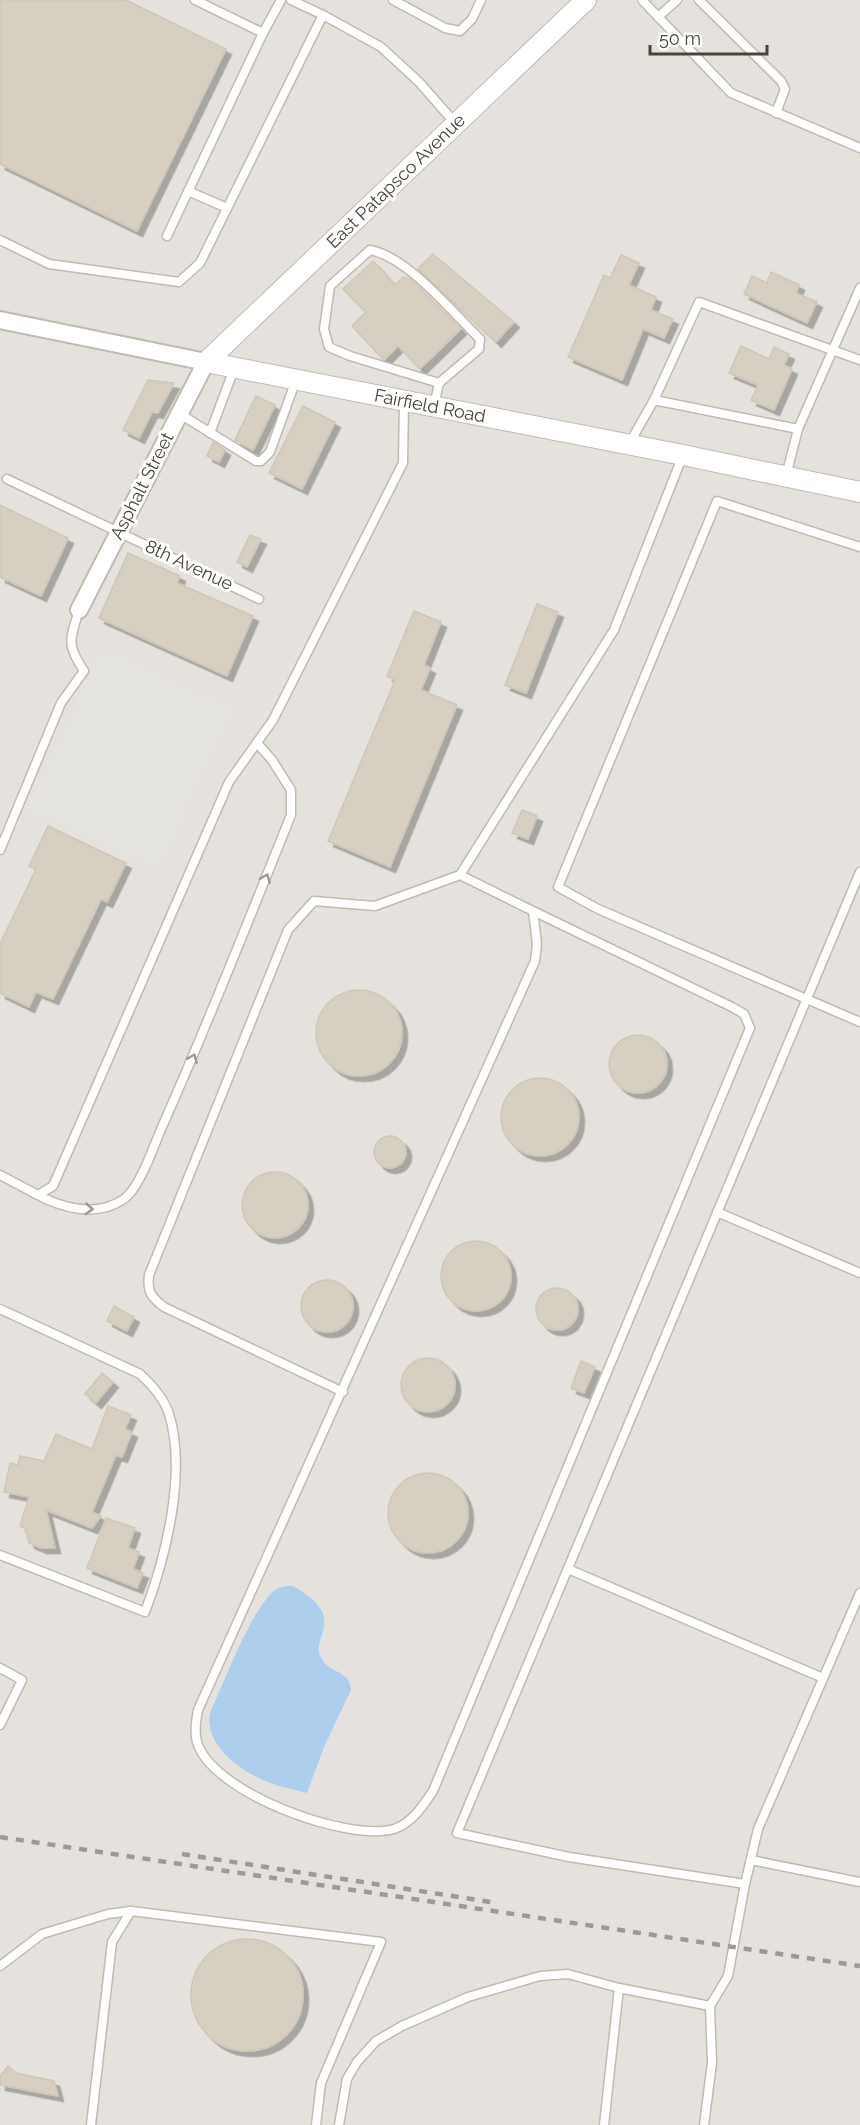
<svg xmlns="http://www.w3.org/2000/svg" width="860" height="2125" font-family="Raleway,sans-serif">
	<defs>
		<filter id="shadow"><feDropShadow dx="5.5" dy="5.5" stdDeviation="0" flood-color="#0004"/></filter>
	</defs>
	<rect width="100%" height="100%" fill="#f5f3ec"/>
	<!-- industrial -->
	<rect fill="#e5e2dd" x="0" y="0" width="860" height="2125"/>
	<!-- parking -->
	<polygon fill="#e4e3e0" points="102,647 235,708 160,871 26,810"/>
	<!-- water -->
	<path fill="#adcfed" d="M293,1586C353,1620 305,1638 323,1661C333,1674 350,1671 351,1690L324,1747L307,1793C292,1789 275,1786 261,1779C236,1768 204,1742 210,1713C224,1683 251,1609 275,1590C281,1586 286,1586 293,1586Z"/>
	<!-- building -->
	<g fill="#d6cfc2" stroke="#d0c8b6" stroke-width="1.5" filter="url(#shadow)">
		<polygon points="0,0 126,0 226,49 137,231 0,164"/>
		<polygon points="433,254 514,322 496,342 418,269"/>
		<polygon points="621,255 639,263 629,285 656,297 651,310 673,319 664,338 643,329 622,380 568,357 604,275 610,278"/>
		<polygon points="373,261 395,285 403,277 410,279 461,329 420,369 398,346 384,360 352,326 366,312 343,289"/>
		<polygon points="771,272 799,285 796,293 817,302 807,323 744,294 752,276 767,283"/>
		<polygon points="741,346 769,359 774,347 789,354 784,365 792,369 774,410 751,400 758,385 729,373"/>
		<polygon points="148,380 174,383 158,413 152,412 139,438 123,430"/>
		<polygon points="256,396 275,405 253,450 235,440"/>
		<polygon points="303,406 335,422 302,489 269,473"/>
		<polygon points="213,442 225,450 219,462 207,456"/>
		<polygon points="0,505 68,538 41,596 0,577"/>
		<polygon points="250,535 261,539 247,567 237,562"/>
		<polygon points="128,553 180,576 177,583 253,616 227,676 99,618"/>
		<polygon points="537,604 558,612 526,693 505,685"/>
		<polygon points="414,611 441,622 424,665 430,668 421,690 457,705 390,867 328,841 395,680 387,676"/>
		<polygon points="522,810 537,816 528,839 512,833"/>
		<polygon points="48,826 126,863 107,902 101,899 53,999 36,992 29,1007 0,993 0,944 36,869 29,866"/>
		<circle cx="359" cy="1033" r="43"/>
		<circle cx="638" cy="1064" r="29"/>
		<circle cx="540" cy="1117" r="39"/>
		<circle cx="390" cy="1152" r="16"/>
		<circle cx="275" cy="1205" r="33"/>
		<circle cx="476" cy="1276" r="35"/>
		<circle cx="327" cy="1306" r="26"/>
		<circle cx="557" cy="1309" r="21"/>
		<polygon points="114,1306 134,1317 127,1331 107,1321"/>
		<circle cx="428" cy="1385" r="27"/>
		<polygon points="581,1361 595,1367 584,1393 571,1388"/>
		<polygon points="102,1373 113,1382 96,1403 85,1394"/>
		<polygon points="108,1406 131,1415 125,1429 132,1432 122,1457 116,1455 92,1512 101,1516 92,1528 46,1510 55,1548 41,1548 29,1543 25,1528 20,1526 29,1497 4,1492 10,1463 18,1465 20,1456 44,1461 56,1434 92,1449"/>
		<circle cx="428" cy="1513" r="40"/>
		<polygon points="106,1518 135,1528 128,1548 139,1552 133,1569 143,1573 137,1588 87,1568"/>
		<circle cx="247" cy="1995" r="56"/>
		<polygon points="8,2066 16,2073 54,2081 58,2096 0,2085 0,2076"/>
	</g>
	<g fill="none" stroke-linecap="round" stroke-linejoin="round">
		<defs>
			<g id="service">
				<polyline points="195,0 263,33 281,0"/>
				<polyline points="393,0 445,28 460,31 472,19 481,0"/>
				<polyline points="642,0 731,93 860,148"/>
				<polyline points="699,0 781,81 785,89 776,113"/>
				<polyline points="323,15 381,47 419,82 455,123"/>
				<polyline points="658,17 677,0"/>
				<polyline points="188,191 227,208"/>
				<polyline points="167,236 263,33"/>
				<polyline points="0,240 49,264 179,282 200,263 323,15 291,0"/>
				<polyline points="654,400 798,429 860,288"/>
				<path d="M434,406L439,383L479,349L480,339C452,312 408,257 370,250L330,286L324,329L329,347L350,356L439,383"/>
				<polyline points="180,414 256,461 261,461 270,452 296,380"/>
				<polyline points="210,433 234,369"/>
				<polyline points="629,444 654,400 699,302 860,360"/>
				<polyline points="786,476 798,429"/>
				<polyline points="7,479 259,599"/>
				<polyline points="860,547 717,501 558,887 598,909 860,1022"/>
				<path d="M0,850L61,703L84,671C66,644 70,640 79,610"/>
				<polyline points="860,872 457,1833 569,1857 745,1884 758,1829 860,1593"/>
				<path d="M533,911L732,1007L744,1014L750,1028L433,1791C423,1806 412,1823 394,1829C347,1842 212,1793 197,1742C194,1732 196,1720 198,1710L535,961L537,944L533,911L460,875L614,630L683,455"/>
				<polyline points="0,1175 38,1195 53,1186 229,782 273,720 403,463 404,401"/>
				<path d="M34,1193C61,1208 96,1218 124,1199C140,1188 154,1145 162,1127C208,1024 249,919 291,815V790L272,760L257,743"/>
				<polyline points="717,1212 860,1273"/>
				<path d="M0,1309L140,1374C152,1385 164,1398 169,1414C187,1472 166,1557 145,1612L0,1555"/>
				<path d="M343,1392L164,1307C151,1297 147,1292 149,1275L288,930L314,901L375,906L460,875"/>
				<polyline points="568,1569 823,1678"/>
				<polyline points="0,1668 22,1680 0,1725"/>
				<polyline points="751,1860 860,1882"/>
				<polyline points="0,1966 42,1934 108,1914 131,1911 381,1942 321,2083 316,2125"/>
				<polyline points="91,2125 112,1942 131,1911"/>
				<polyline points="339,2125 347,2079 357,2062 376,2041 402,2026 468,1997 540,1976 568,1974 619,1988 710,2006"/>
				<polyline points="604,2125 619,1988"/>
				<polyline points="704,2125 712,2063 710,2006 728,1976 745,1884"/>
			</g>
			<polyline id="minor" points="0,320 206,362 79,610"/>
			<g id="tertiary">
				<polyline points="206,362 683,455 860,492"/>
				<polyline points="206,362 586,0"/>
			</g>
		</defs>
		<!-- service casing -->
		<use href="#service" stroke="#c0bbaf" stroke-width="11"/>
		<!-- minor casing -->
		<use href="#minor" stroke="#c0bbaf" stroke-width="20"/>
		<!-- tertiary casing -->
		<use href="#tertiary" stroke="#c0bbaf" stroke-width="22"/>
		<!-- service -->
		<use href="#service" stroke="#fff" stroke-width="8"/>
		<!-- minor -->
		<use href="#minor" stroke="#fff" stroke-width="16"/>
		<!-- tertiary -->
		<use href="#tertiary" stroke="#fff" stroke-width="20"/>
		<!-- rail -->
		<g stroke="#9a9a9a" stroke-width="4.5" stroke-dasharray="8 8" stroke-linecap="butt">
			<polyline points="0,1837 860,1966"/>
			<polyline points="182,1854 497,1903"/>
		</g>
	</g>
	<!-- one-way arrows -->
	<defs><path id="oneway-chevron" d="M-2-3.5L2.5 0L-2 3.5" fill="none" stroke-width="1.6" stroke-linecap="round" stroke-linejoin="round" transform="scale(1.5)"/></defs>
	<g stroke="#9b9893">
		<use href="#oneway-chevron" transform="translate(266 878) rotate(-68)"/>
		<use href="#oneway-chevron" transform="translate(193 1058) rotate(-67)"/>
		<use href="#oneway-chevron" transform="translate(89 1209) rotate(4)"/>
	</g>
	<g text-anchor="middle" stroke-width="6" stroke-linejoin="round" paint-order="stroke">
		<!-- street labels -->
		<g font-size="18" fill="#49443a" stroke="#fff">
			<text transform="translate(396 181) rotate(-44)" y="6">East Patapsco Avenue</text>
			<text transform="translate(430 406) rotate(11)" y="6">Fairfield Road</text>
			<text transform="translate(142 486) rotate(-63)" y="6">Asphalt Street</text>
			<text transform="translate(189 565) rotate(25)" y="6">8th Avenue</text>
		</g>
	</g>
	<!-- scale -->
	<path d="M650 45v9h117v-9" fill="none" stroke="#49443a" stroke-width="3"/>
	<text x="659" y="45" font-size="18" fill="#49443a" stroke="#ffffff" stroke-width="4.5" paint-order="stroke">50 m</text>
</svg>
